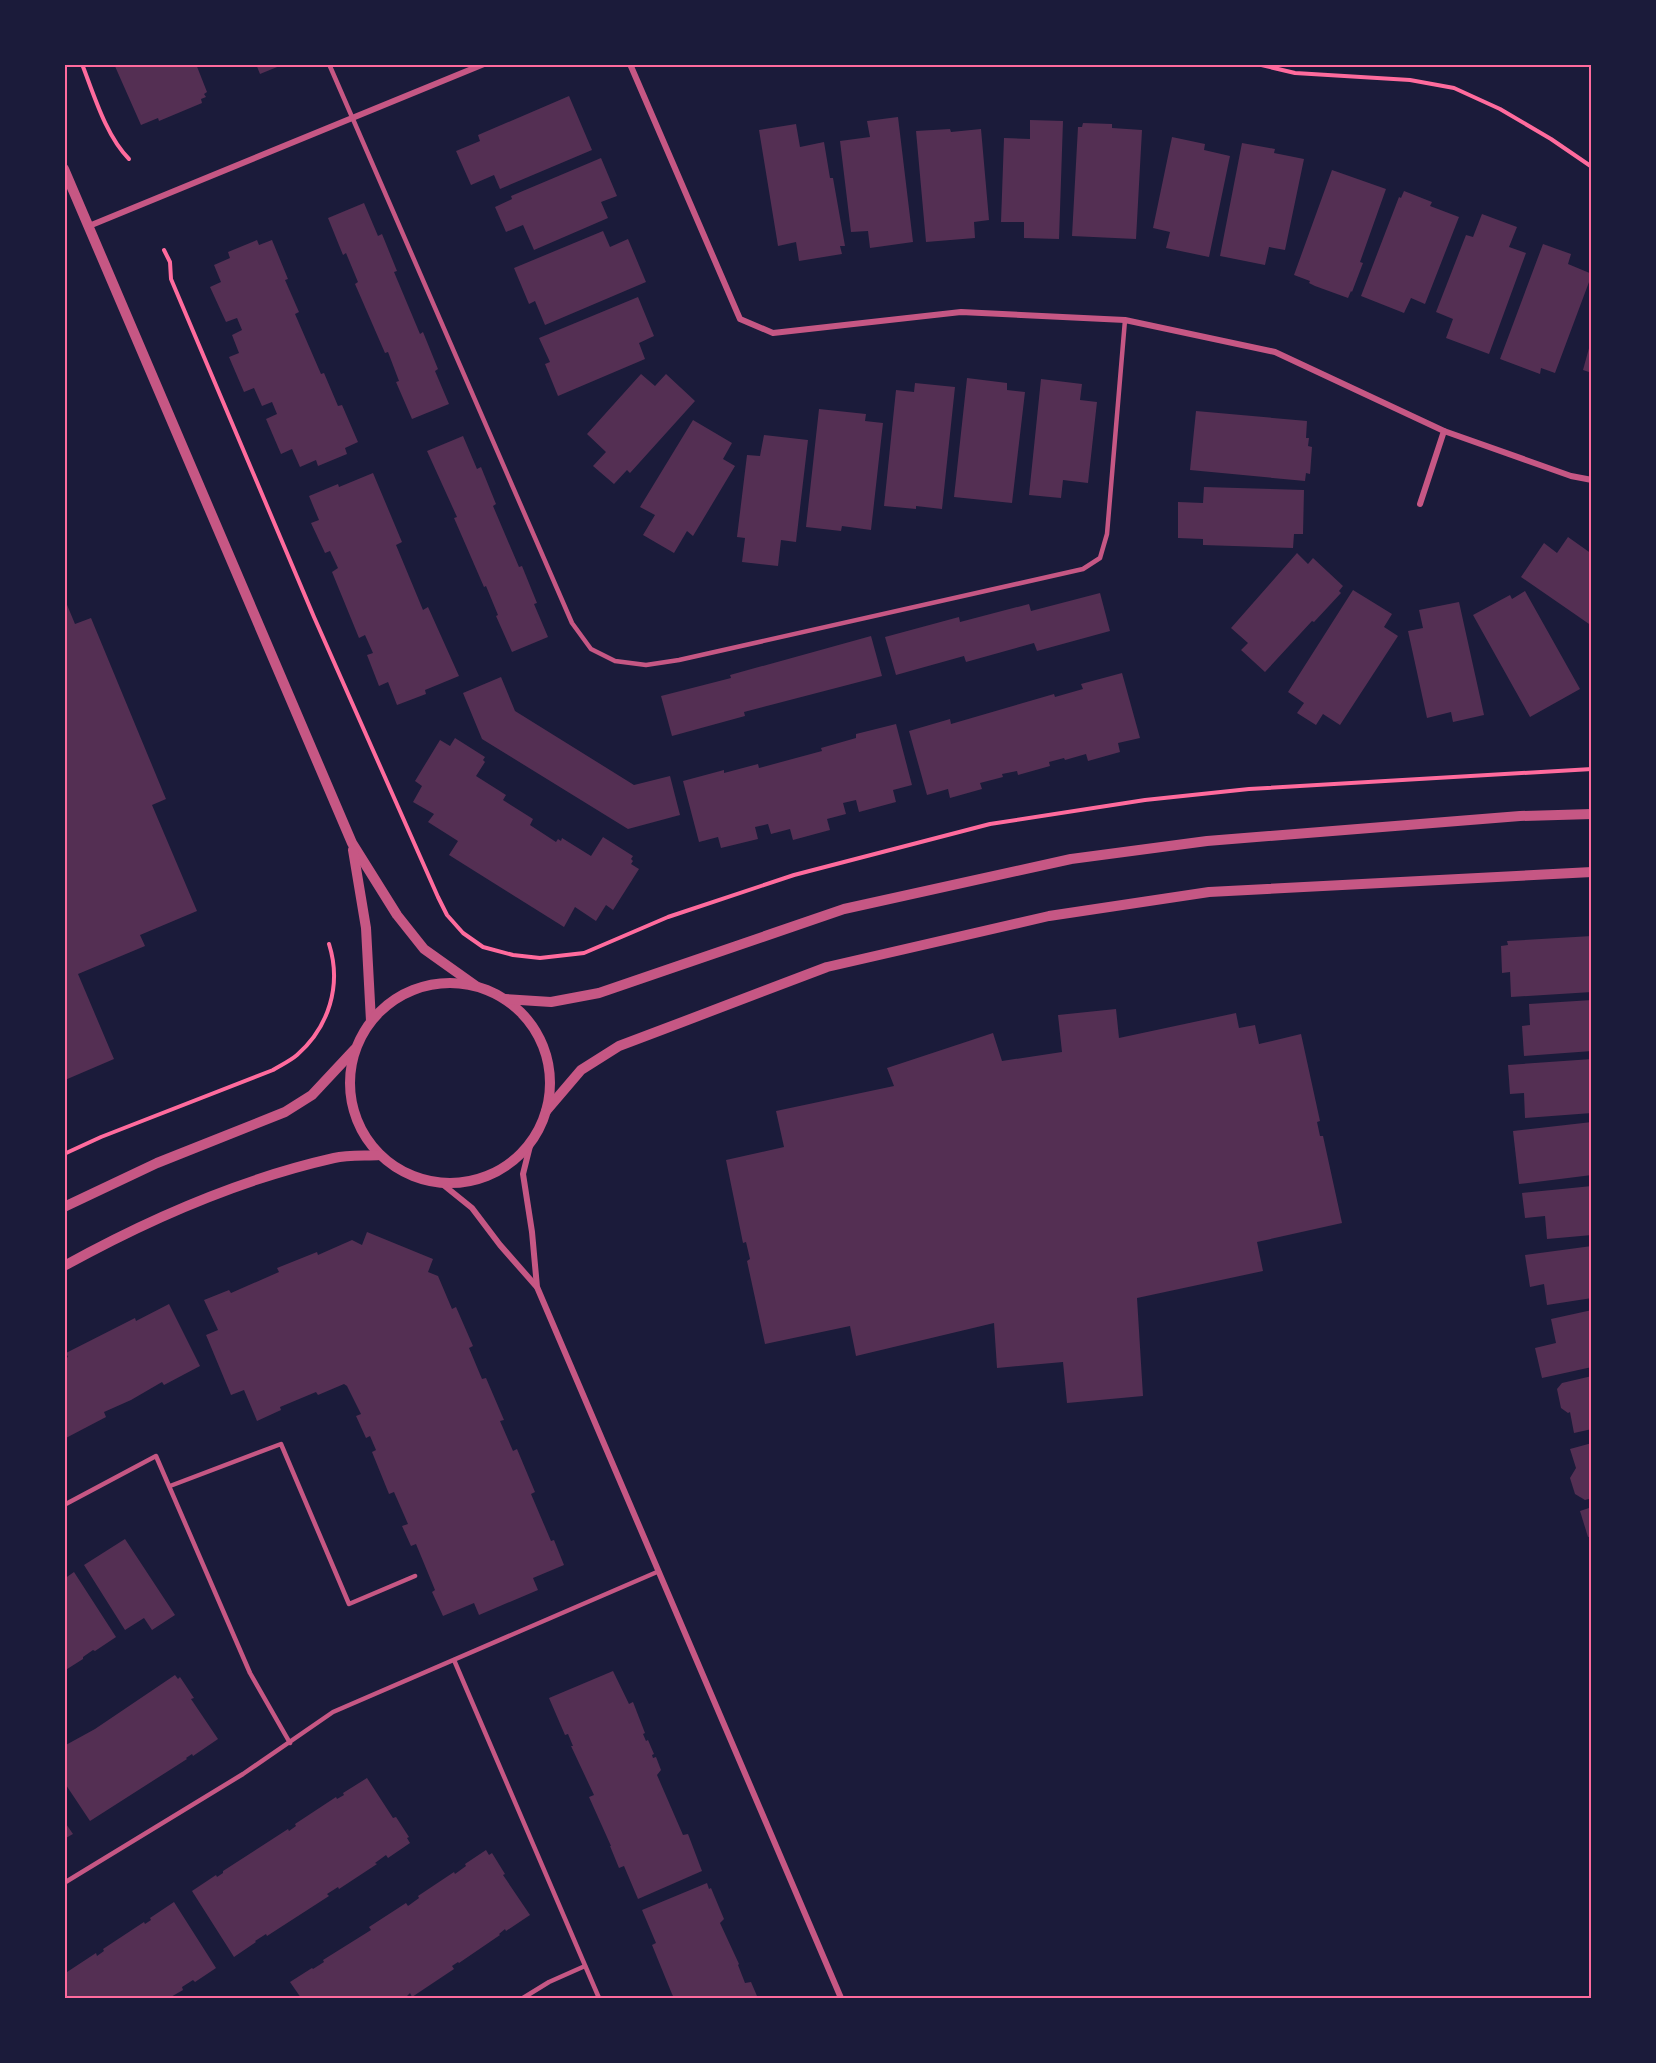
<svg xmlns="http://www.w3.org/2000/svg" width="1656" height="2063" font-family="'Varela Round',sans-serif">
	<rect width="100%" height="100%" fill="#1b1b3a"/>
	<!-- building -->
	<g fill="#542f53">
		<polygon points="114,64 196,64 207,92 204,94 206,97 201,99 202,103 159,121 158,118 141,125"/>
		<polygon points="256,64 282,64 282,65 260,74"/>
		<polygon points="569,96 592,150 500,189 494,175 471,185 456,151 480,141 478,135"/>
		<polygon points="898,117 913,242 870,248 868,231 851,232 840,141 870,137 867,121"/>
		<polygon points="1030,120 1063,121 1059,239 1024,238 1024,222 1001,222 1004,138 1030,139"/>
		<polygon points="1083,123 1112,124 1112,128 1142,130 1136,239 1072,236 1078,127 1082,127"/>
		<polygon points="796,124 800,147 824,142 830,178 833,178 845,246 840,246 842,254 799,261 796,242 778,246 759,130"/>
		<polygon points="950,129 951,132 981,129 989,220 974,222 975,238 926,242 916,131"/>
		<polygon points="1172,137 1205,144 1204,150 1230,156 1209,257 1166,248 1170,232 1153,228"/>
		<polygon points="1242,143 1275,149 1274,153 1304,159 1285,250 1269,247 1265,265 1220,256"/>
		<polygon points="601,158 617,196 601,202 608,218 534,250 523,225 506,232 495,207 512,199 511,196"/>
		<polygon points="1332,170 1386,189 1360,262 1363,263 1352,292 1351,291 1348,298 1315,286 1309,283 1310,281 1294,275"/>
		<polygon points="1404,191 1432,202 1430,206 1459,217 1425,304 1411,298 1404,313 1361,296 1399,197 1401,198"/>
		<polygon points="364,203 378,236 382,234 397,271 394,272 420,334 423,332 438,369 435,371 449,404 412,419 396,382 399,381 388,352 385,353 355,284 358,282 346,253 343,255 328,218"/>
		<polygon points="1482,214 1517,227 1509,247 1526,253 1489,354 1446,338 1453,319 1436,312 1466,235 1473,237"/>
		<polygon points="603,231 610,247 628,239 646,282 545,325 535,301 529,304 514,268"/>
		<polygon points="257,240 259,245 272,240 288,279 285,280 299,312 295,314 321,374 324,373 338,406 342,405 358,442 345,448 347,454 318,466 316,460 300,467 292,449 281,454 266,419 277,414 272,402 262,406 254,388 244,392 229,357 239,353 232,335 242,330 237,318 226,322 210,287 221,282 214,265 230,258 228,252"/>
		<polygon points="1543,244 1571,254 1568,264 1592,274 1555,373 1541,368 1540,374 1500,359"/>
		<polygon points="638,297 654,336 639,343 645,359 558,396 545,364 550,362 539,338"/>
		<polygon points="1591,341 1592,341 1592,373 1583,370"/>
		<polygon points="641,374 655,386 666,374 695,401 630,473 627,470 614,484 593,466 606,452 587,434"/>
		<polygon points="967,378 1007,383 1007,390 1025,392 1012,503 954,497"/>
		<polygon points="1041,379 1082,384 1080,400 1097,402 1088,483 1063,480 1061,498 1029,495"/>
		<polygon points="915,383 955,387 942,509 916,506 916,509 884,506 896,390 914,392"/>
		<polygon points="819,409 866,414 865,421 883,423 871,530 842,526 841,531 806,527"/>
		<polygon points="1196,411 1307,421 1306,438 1309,438 1308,446 1312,447 1310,474 1306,473 1305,481 1190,470"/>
		<polygon points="693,420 732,443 723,459 735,466 693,536 687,531 674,553 643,535 655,515 640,507"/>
		<polygon points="764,435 808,440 796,542 781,540 778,566 742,562 745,538 737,537 747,455 760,456"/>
		<polygon points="463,436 477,469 481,467 496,504 493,506 519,567 522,566 537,603 534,604 548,637 512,652 496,616 498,615 486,586 484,587 454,518 457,517 427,451"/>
		<polygon points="373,473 402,542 396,545 423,610 428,607 459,676 425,690 426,694 397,705 388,682 379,686 367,655 373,653 365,635 359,638 332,572 338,568 330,551 325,553 311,523 319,520 309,496 338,484 339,487"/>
		<polygon points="1204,487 1304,490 1303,534 1294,534 1293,548 1203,545 1203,539 1178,538 1178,502 1203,503"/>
		<polygon points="1568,537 1592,554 1592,626 1521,577 1544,543 1557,553"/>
		<polygon points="1297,553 1308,564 1313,558 1343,586 1339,591 1341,593 1314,622 1312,621 1265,672 1241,650 1248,643 1231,628"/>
		<polygon points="1353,590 1392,614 1384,627 1398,636 1340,725 1323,714 1316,725 1297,713 1304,703 1288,692"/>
		<polygon points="1525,591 1580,689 1530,717 1473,615 1510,595 1512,599"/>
		<polygon points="1100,593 1110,631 1037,651 1034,643 966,662 964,656 896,675 885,637 959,617 960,622 1029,604 1031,611"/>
		<polygon points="65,600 75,624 91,618 166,799 152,805 197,911 140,935 145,946 78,974 114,1059 65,1080"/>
		<polygon points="1459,602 1484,715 1453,722 1451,712 1427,718 1408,631 1423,628 1419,610"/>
		<polygon points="871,636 882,676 744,712 745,716 672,736 661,696 731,678 730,675"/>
		<polygon points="1122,673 1140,738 1118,743 1120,752 1088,761 1086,754 1065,760 1064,758 1049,762 1050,766 1018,775 1017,771 1002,774 1003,777 980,783 982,789 950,798 948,789 927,795 909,731 950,719 951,724 1054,694 1055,697 1083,689 1081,684"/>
		<polygon points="501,677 515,711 634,785 670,776 680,815 628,829 482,739 463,693"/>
		<polygon points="896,724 912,785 893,790 896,802 859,812 856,800 843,803 846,814 827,819 830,830 793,840 790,829 771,834 768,824 755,827 758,839 721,848 718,837 699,842 683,781 724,770 724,773 758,764 759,768 822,751 821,748 856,738 856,734"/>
		<polygon points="455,738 485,757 483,760 485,762 476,776 506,795 503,800 533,819 530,825 556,842 558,839 561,841 562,838 591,856 603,837 633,856 631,859 633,861 631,864 639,869 613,910 606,905 596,921 575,907 564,927 449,855 458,841 428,822 434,814 413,802 422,786 415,781 440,740 450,746"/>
		<polygon points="1592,936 1592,992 1511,997 1510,972 1502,973 1501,946 1508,945 1507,941"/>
		<polygon points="1592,1000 1592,1051 1524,1056 1522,1026 1530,1025 1529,1004"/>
		<polygon points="1116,1009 1119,1038 1236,1013 1239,1028 1255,1025 1259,1044 1301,1034 1320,1121 1317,1122 1320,1136 1323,1136 1342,1223 1257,1242 1263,1271 1137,1298 1143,1396 1067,1403 1063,1362 997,1368 994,1323 856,1356 850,1326 765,1344 747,1261 750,1259 746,1242 743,1243 726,1160 784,1147 776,1111 894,1086 887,1068 993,1033 1002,1061 1062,1052 1058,1015"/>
		<polygon points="1592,1059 1592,1113 1525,1118 1524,1093 1510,1094 1508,1065"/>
		<polygon points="1592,1122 1592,1175 1519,1184 1513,1131"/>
		<polygon points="1592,1186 1592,1235 1547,1239 1545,1216 1525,1218 1522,1193"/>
		<polygon points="367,1232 433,1259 428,1272 438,1276 452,1309 456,1307 473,1346 469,1348 482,1379 486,1378 504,1420 500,1421 513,1451 517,1449 535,1492 531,1494 551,1541 554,1540 564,1565 533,1578 538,1590 479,1615 474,1603 443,1616 432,1592 435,1590 416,1544 411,1546 402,1526 408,1524 394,1492 389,1494 372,1452 376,1450 370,1436 366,1438 356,1416 361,1414 347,1386 344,1384 318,1395 316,1392 280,1407 281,1410 257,1421 244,1390 231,1395 206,1335 218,1330 204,1300 229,1290 231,1293 279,1272 277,1268 317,1252 318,1255 352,1240 362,1245"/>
		<polygon points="1592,1246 1592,1298 1547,1305 1544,1284 1530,1287 1525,1255"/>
		<polygon points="169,1304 200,1366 164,1385 162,1382 131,1400 104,1412 106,1417 64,1439 64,1359 68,1357 66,1353 135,1318 136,1321"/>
		<polygon points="1592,1310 1592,1367 1542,1378 1535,1348 1556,1343 1551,1319"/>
		<polygon points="1592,1376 1592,1429 1574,1433 1570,1412 1568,1413 1561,1408 1557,1389 1562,1383"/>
		<polygon points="1592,1443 1592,1498 1585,1500 1575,1494 1570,1478 1576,1468 1570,1449"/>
		<polygon points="1592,1507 1592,1536 1588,1537 1580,1511"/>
		<polygon points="125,1539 175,1615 152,1630 144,1618 125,1630 84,1565"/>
		<polygon points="74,1572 116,1637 95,1651 93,1650 83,1657 83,1659 64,1671 64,1579"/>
		<polygon points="613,1671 629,1704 633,1702 645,1733 643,1734 646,1741 648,1740 654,1754 652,1755 653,1758 656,1757 661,1770 657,1775 683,1835 688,1834 702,1871 638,1899 624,1866 619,1868 610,1846 611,1846 589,1797 594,1795 571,1746 573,1746 568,1734 565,1735 549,1698"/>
		<polygon points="175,1675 178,1679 180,1677 194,1698 191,1699 218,1739 193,1756 192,1754 186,1758 187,1759 90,1821 64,1782 64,1746 95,1729"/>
		<polygon points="367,1778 393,1818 396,1817 409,1837 407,1838 410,1843 388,1858 386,1855 375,1863 377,1864 339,1889 338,1887 327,1894 329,1896 267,1936 266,1934 255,1941 256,1942 234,1957 192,1891 216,1875 217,1877 223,1873 223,1871 288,1829 289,1831 296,1826 295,1824 336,1797 337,1799 344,1795 343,1793"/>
		<polygon points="64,1821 73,1834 64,1839"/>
		<polygon points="486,1850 489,1855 492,1853 505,1874 503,1875 530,1915 506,1931 505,1929 499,1934 500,1935 459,1963 458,1962 452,1966 454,1969 412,1997 410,1993 405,1998 301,1998 290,1982 312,1968 313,1969 324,1962 323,1960 371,1930 369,1927 406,1903 408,1906 419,1898 418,1896 454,1872 455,1874 466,1866 465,1864"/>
		<polygon points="707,1883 709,1889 711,1888 724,1919 720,1923 739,1964 738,1965 745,1983 751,1982 757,1996 755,1998 674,1998 672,1994 652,1945 656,1943 642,1910"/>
		<polygon points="174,1902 216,1968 195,1982 193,1980 182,1987 183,1990 169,1998 64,1998 64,1974 96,1953 97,1956 104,1951 103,1949 144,1922 145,1924 151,1920 150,1918"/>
	</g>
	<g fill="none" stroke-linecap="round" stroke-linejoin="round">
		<!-- path -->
		<g stroke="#ff6b9d" stroke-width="4">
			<path d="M82,64C94,95 106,136 129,159"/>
			<polyline points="1257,64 1295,73 1410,80 1454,88 1500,109 1551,139 1592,167"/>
			<polyline points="164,250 170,262 171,279 314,617 438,897 447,915 463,933 483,947 513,955 540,958 584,953 668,917 794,875 990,824 1145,800 1249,789 1592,769"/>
			<path d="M64,1154L101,1137L273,1070C281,1065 290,1061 297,1055C329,1027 342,985 329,944"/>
		</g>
		<!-- service -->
		<g stroke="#c65784" stroke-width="4.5">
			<polyline points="329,64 572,623 591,649 615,661 646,665 679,660 1083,569 1100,558 1107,534 1125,320"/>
			<polyline points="170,1486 281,1444 349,1604 415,1576"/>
			<polyline points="64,1505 156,1456 250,1673 290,1743"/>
			<polyline points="454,1660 599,1998"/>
			<polyline points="64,1883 243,1774 333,1712 657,1572"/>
			<polyline points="523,1998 549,1982 585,1966"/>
		</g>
		<!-- minor -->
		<g stroke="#c65784" stroke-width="6">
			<polyline points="630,64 740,319 773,333 961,312 1125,320 1275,352 1444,431 1571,476 1592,480"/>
			<polyline points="89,226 484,64"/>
			<polyline points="1420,504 1444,431"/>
			<polyline points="531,1142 523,1174 532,1232 537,1287 841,1998"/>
			<polyline points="441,1183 472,1208 500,1245 536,1286"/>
		</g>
		<!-- tertiary -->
		<g stroke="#c65784" stroke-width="10">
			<polyline points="64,169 352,843 397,915 424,949 476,986"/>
			<polyline points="353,850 366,928 371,1021"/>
			<circle cx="450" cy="1083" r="100"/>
			<polyline points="505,999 551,1002 599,993 844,909 1071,859 1207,841 1520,816 1592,814"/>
			<polyline points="546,1111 581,1070 619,1046 664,1029 827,967 1049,916 1209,892 1592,872"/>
			<polyline points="64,1207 157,1163 285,1112 312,1095 355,1049"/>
			<path d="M64,1266C147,1220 241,1179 334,1158C348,1155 365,1156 380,1155"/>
		</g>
	</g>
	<!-- border -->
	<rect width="1656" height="2063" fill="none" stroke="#1b1b3a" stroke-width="132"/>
	<rect x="66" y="66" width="1524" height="1931" fill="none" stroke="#ff6b9d" stroke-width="2"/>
</svg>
